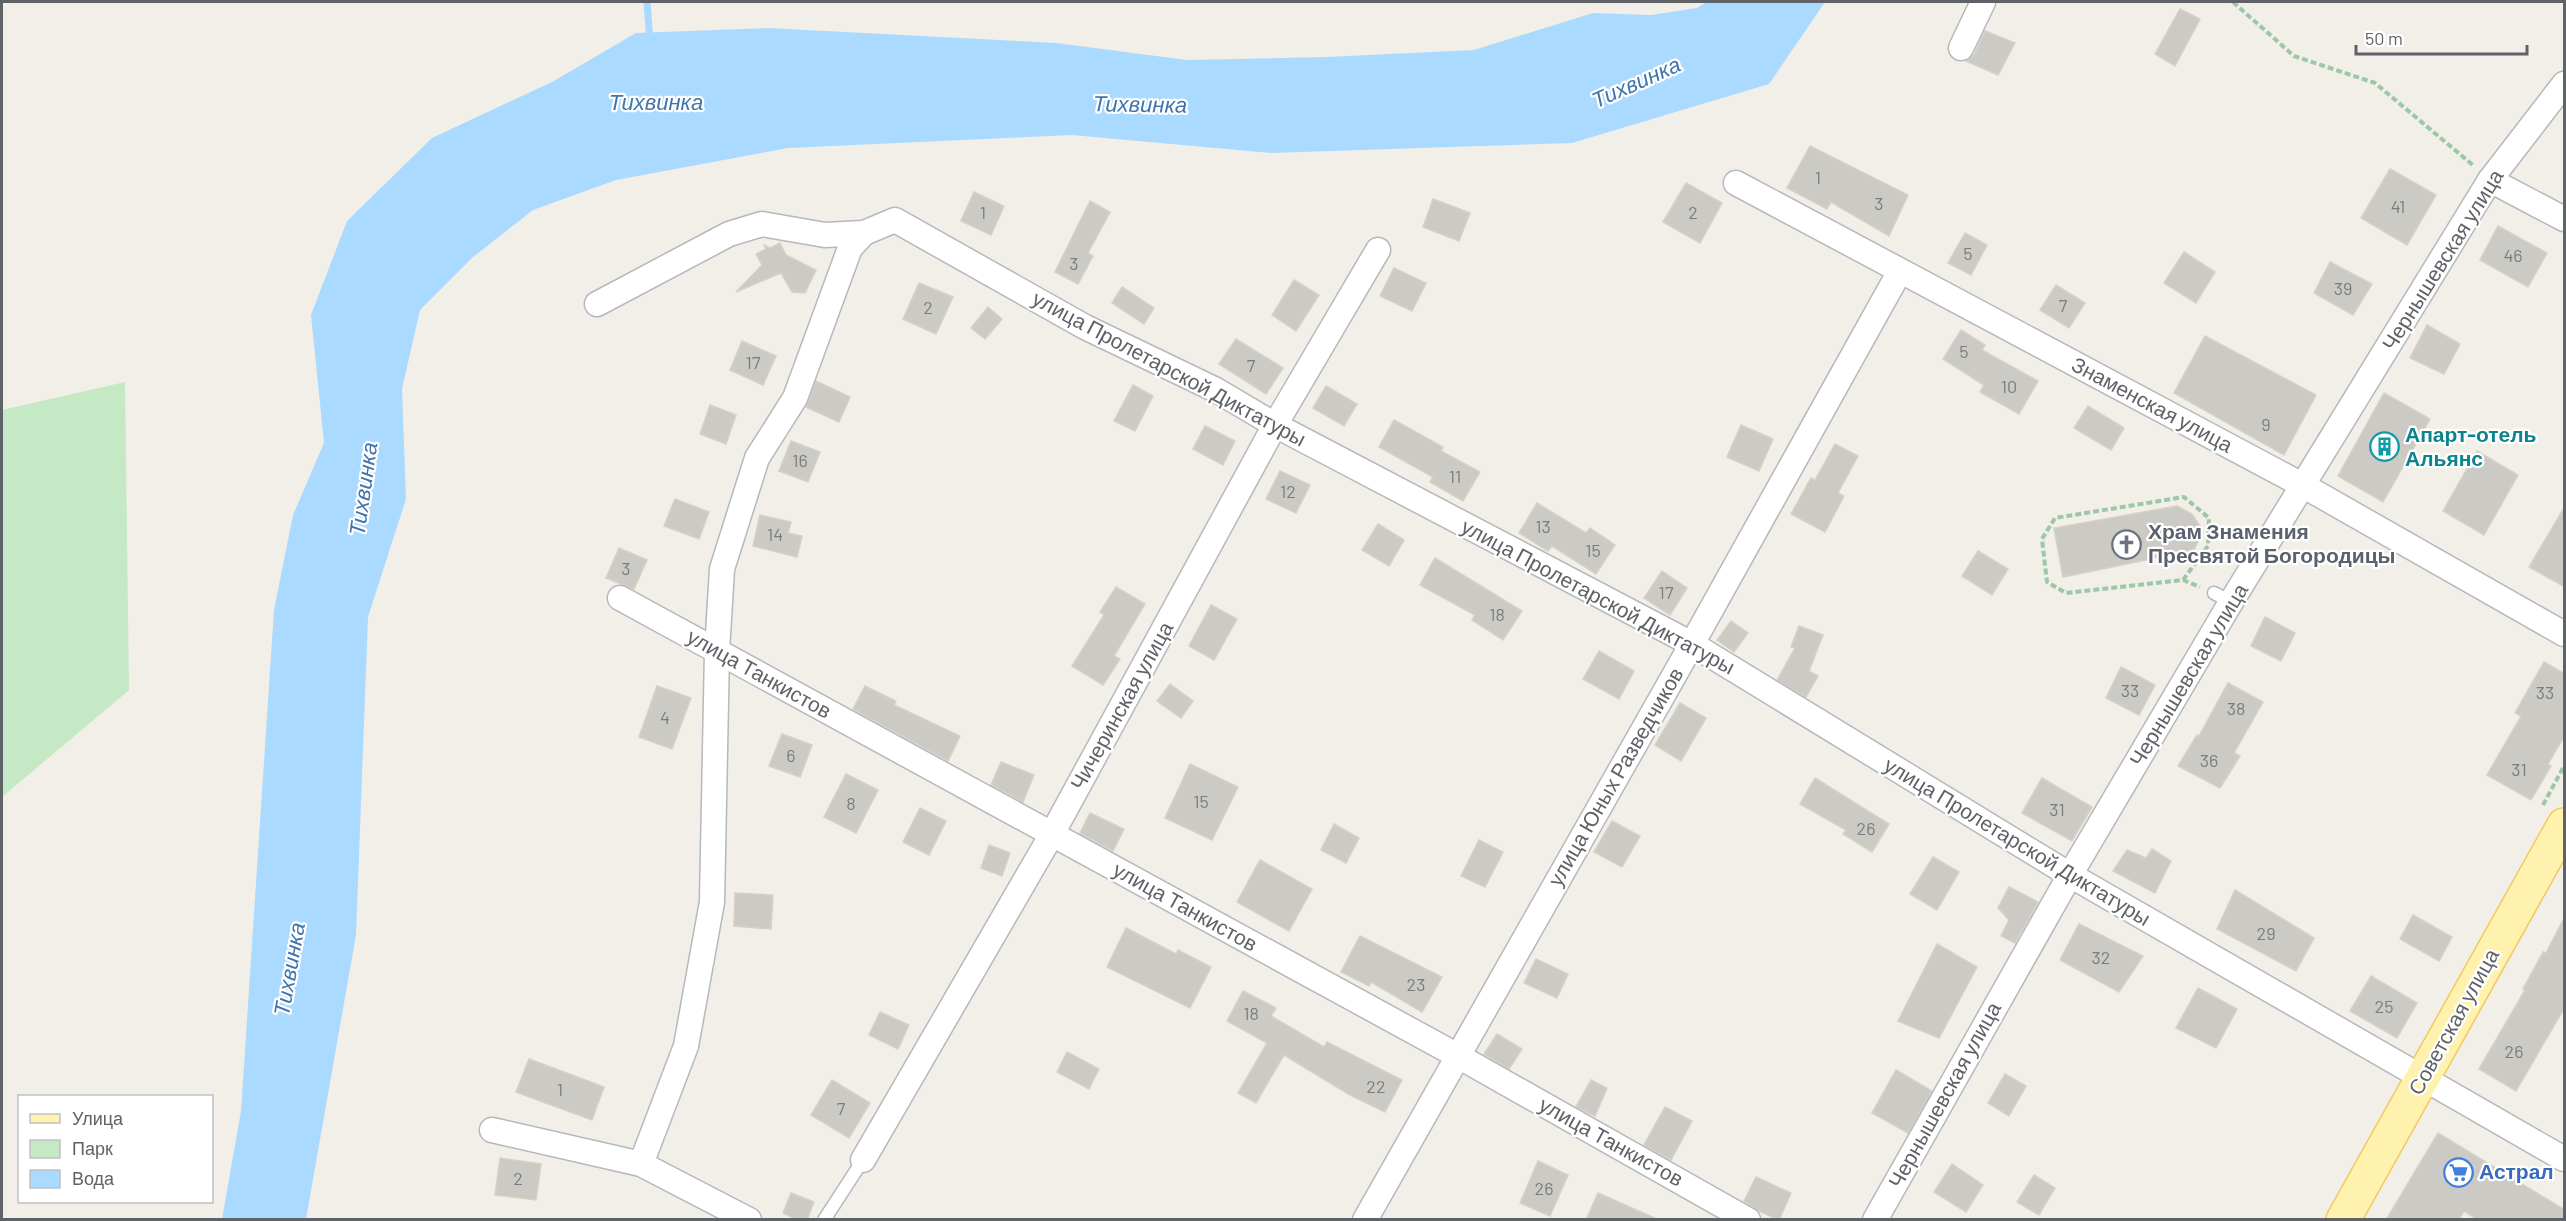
<svg xmlns="http://www.w3.org/2000/svg" width="2566" height="1221" font-family="Barlow,sans-serif">
	<rect width="100%" height="100%" fill="#f1efe8"/>
	<!-- green -->
	<polygon fill="#c5e8c5" points="125,382 129,690 2,797 2,410"/>
	<!-- water -->
	<polygon fill="#aadaff" points="1707,2 1825,2 1769,84 1572,143 1271,153 1072,135 788,148 616,180 533,210 473,257 420,310 402,389 406,499 368,617 356,935 306,1219 222,1219 241,1111 274,610 293,515 324,443 311,315 347,221 432,138 552,82 636,33 768,28 1056,43 1187,60 1327,57 1474,50 1593,13 1651,15 1697,8"/>
	<g fill="none" stroke-linecap="round" stroke-linejoin="round">
		<!-- stream -->
		<polyline stroke="#aadaff" stroke-width="7" points="647,2 650,42"/>
	</g>
	<!-- building -->
	<g fill="#cccac5" stroke="#d6d1c6" stroke-width="1.5">
		<polygon points="2180,9 2200,19 2175,66 2155,54"/>
		<polygon points="1985,31 2015,43 1998,75 1966,61 1974,55"/>
		<polygon points="1810,146 1908,195 1889,236 1831,202 1827,209 1787,188"/>
		<polygon points="2390,169 2436,195 2407,245 2361,218"/>
		<polygon points="1686,183 1722,203 1700,243 1663,222"/>
		<polygon points="974,192 1004,206 991,235 961,221"/>
		<polygon points="1433,199 1470,213 1459,241 1423,227"/>
		<polygon points="1090,201 1110,212 1088,253 1093,256 1078,284 1055,272"/>
		<polygon points="2498,226 2547,253 2528,287 2480,260"/>
		<polygon points="1965,233 1987,245 1971,275 1948,263"/>
		<polygon points="780,243 786,255 816,270 805,293 792,292 781,273 736,292 762,265 756,254 766,249 764,245 770,248"/>
		<polygon points="2184,252 2215,272 2196,303 2164,283"/>
		<polygon points="2330,262 2372,284 2353,315 2314,293"/>
		<polygon points="1394,268 1426,283 1412,311 1380,296"/>
		<polygon points="1294,280 1319,295 1296,331 1272,315"/>
		<polygon points="919,283 953,297 936,334 903,319"/>
		<polygon points="2056,285 2085,303 2069,328 2040,310"/>
		<polygon points="1122,287 1154,308 1144,324 1112,303"/>
		<polygon points="988,307 1002,319 985,339 971,328"/>
		<polygon points="2427,325 2460,344 2444,374 2410,358"/>
		<polygon points="1961,330 1985,345 1982,350 2038,381 2019,414 1980,392 1984,385 1943,359"/>
		<polygon points="2205,336 2316,395 2284,455 2174,393"/>
		<polygon points="1236,339 1283,368 1266,394 1219,364"/>
		<polygon points="742,341 776,356 763,385 730,370"/>
		<polygon points="816,381 850,397 839,422 806,407"/>
		<polygon points="1133,385 1153,396 1135,431 1114,421"/>
		<polygon points="1326,386 1357,404 1344,426 1313,408"/>
		<polygon points="2384,393 2430,419 2383,502 2338,476"/>
		<polygon points="710,405 736,415 726,444 700,434"/>
		<polygon points="2088,406 2124,428 2111,450 2074,428"/>
		<polygon points="1394,420 1443,447 1441,451 1480,472 1463,501 1430,482 1433,477 1379,447"/>
		<polygon points="1741,425 1773,439 1759,471 1727,457"/>
		<polygon points="1205,426 1235,441 1223,465 1193,449"/>
		<polygon points="791,441 820,452 808,482 779,471"/>
		<polygon points="1835,444 1858,456 1838,493 1844,496 1825,532 1791,514 1811,478 1815,480"/>
		<polygon points="2477,451 2518,475 2484,535 2443,511"/>
		<polygon points="1280,471 1310,485 1296,513 1266,499"/>
		<polygon points="675,499 709,512 699,539 664,526"/>
		<polygon points="1537,503 1586,533 1590,528 1615,545 1596,574 1552,546 1548,551 1519,533"/>
		<polygon points="2177,506 2192,514 2200,526 2199,539 2194,550 2063,577 2054,528"/>
		<polygon points="2565,506 2565,587 2529,567"/>
		<polygon points="760,515 791,522 788,533 802,536 797,557 753,546"/>
		<polygon points="1378,524 1404,540 1389,566 1362,550"/>
		<polygon points="619,548 647,560 634,589 606,578"/>
		<polygon points="1978,551 2008,569 1992,595 1962,576"/>
		<polygon points="1435,558 1522,611 1503,640 1472,620 1475,615 1420,585"/>
		<polygon points="1662,571 1687,588 1670,615 1644,598"/>
		<polygon points="1116,587 1145,604 1114,656 1120,659 1103,685 1072,666 1104,615 1100,612"/>
		<polygon points="1211,605 1237,619 1214,660 1189,646"/>
		<polygon points="2265,617 2295,633 2281,661 2251,646"/>
		<polygon points="1731,621 1748,633 1734,652 1717,640"/>
		<polygon points="1799,626 1823,635 1809,671 1818,676 1806,697 1777,680 1795,648 1791,647"/>
		<polygon points="1599,651 1634,671 1619,699 1583,679"/>
		<polygon points="2544,662 2565,674 2565,735 2548,764 2551,766 2531,800 2487,775 2521,716 2515,713"/>
		<polygon points="2121,667 2155,685 2139,715 2106,698"/>
		<polygon points="2228,683 2263,702 2234,753 2240,756 2220,788 2178,766 2197,735 2199,736"/>
		<polygon points="1170,684 1193,701 1181,718 1157,701"/>
		<polygon points="657,686 691,698 672,749 639,737"/>
		<polygon points="865,686 896,701 894,705 960,736 948,761 853,709"/>
		<polygon points="1680,703 1706,718 1681,761 1655,745"/>
		<polygon points="782,734 812,745 800,777 769,766"/>
		<polygon points="1001,762 1034,775 1023,802 991,785"/>
		<polygon points="1190,764 1238,787 1212,840 1165,818"/>
		<polygon points="846,774 878,790 856,833 824,817"/>
		<polygon points="1815,778 1889,824 1872,852 1843,834 1846,830 1800,804"/>
		<polygon points="2042,778 2092,807 2072,841 2022,813"/>
		<polygon points="920,808 946,821 929,855 903,842"/>
		<polygon points="1090,813 1124,829 1113,851 1080,833"/>
		<polygon points="1612,821 1640,836 1622,867 1594,852"/>
		<polygon points="1334,824 1359,838 1346,863 1321,850"/>
		<polygon points="1479,840 1503,852 1485,887 1461,876"/>
		<polygon points="989,845 1010,853 1002,876 981,868"/>
		<polygon points="2152,849 2171,861 2155,893 2113,871 2127,850 2146,858"/>
		<polygon points="1933,857 1959,872 1937,910 1910,894"/>
		<polygon points="1260,860 1312,889 1289,931 1237,902"/>
		<polygon points="2009,887 2038,902 2015,943 2001,936 2009,920 1998,908"/>
		<polygon points="2235,890 2314,938 2296,971 2217,929"/>
		<polygon points="735,893 773,895 771,929 734,926"/>
		<polygon points="2413,915 2452,937 2439,961 2400,939"/>
		<polygon points="2565,916 2565,1007 2516,1091 2479,1069 2525,990 2523,989 2543,952 2546,953"/>
		<polygon points="2079,924 2143,956 2119,992 2060,960"/>
		<polygon points="1126,928 1176,954 1178,950 1211,967 1190,1008 1107,967"/>
		<polygon points="1360,936 1442,977 1422,1012 1371,982 1369,986 1341,972"/>
		<polygon points="1937,944 1977,967 1939,1038 1898,1021"/>
		<polygon points="1536,959 1568,974 1557,998 1524,983"/>
		<polygon points="2371,976 2417,1003 2397,1038 2350,1011"/>
		<polygon points="2198,988 2237,1009 2216,1048 2176,1028"/>
		<polygon points="1243,991 1276,1008 1271,1016 1324,1047 1327,1042 1402,1080 1385,1112 1350,1095 1284,1055 1256,1103 1238,1093 1267,1043 1227,1021"/>
		<polygon points="880,1012 909,1025 898,1049 869,1035"/>
		<polygon points="1497,1034 1522,1049 1509,1069 1484,1054"/>
		<polygon points="1067,1052 1099,1069 1089,1089 1057,1072"/>
		<polygon points="529,1059 604,1087 592,1120 516,1092"/>
		<polygon points="1896,1070 1932,1091 1908,1133 1872,1113"/>
		<polygon points="2005,1074 2026,1086 2009,1116 1988,1103"/>
		<polygon points="832,1080 870,1103 849,1138 811,1115"/>
		<polygon points="1591,1080 1607,1088 1595,1116 1576,1107"/>
		<polygon points="1665,1107 1692,1121 1671,1160 1644,1145"/>
		<polygon points="2438,1133 2565,1210 2565,1220 2478,1220 2464,1211 2459,1220 2386,1220"/>
		<polygon points="500,1158 541,1164 536,1200 495,1195"/>
		<polygon points="1538,1161 1568,1175 1550,1216 1520,1203"/>
		<polygon points="1952,1164 1983,1185 1966,1212 1934,1192"/>
		<polygon points="2034,1175 2055,1188 2039,1215 2017,1202"/>
		<polygon points="1756,1177 1791,1193 1779,1220 1759,1211 1744,1201"/>
		<polygon points="791,1193 814,1202 807,1220 798,1220 783,1213"/>
		<polygon points="1598,1193 1659,1220 1586,1220"/>
	</g>
	<g fill="none" stroke-linecap="round" stroke-linejoin="round">
		<defs>
			<g id="service">
				<polyline points="2214,593 2231,602"/>
				<polyline points="824,1220 863,1160"/>
			</g>
			<g id="minor">
				<polyline points="1961,48 1983,2"/>
				<polyline points="2490,180 2564,219"/>
				<polyline points="1736,183 2304,486 2564,634"/>
				<polyline points="597,304 729,234 762,224 825,235 864,233 895,220 1085,327 1216,390 1275,425 1692,644 2070,875 2564,1159"/>
				<polyline points="620,598 1458,1056 1748,1220"/>
				<polyline points="492,1130 641,1164 749,1220"/>
				<polyline points="863,1160 1052,834 1275,425 1378,250"/>
				<polyline points="641,1164 686,1046 712,902 717,651 722,569 757,458 795,398 850,248 864,233"/>
				<polyline points="1365,1220 1692,644 1900,271"/>
				<polyline points="1875,1220 2070,875 2231,602 2490,180 2564,84"/>
			</g>
			<polyline id="primary" points="2343,1220 2564,825"/>
		</defs>
		<!-- service casing -->
		<use href="#service" stroke="#b5b8bc" stroke-width="15"/>
		<!-- minor casing -->
		<use href="#minor" stroke="#b5b8bc" stroke-width="27"/>
		<!-- primary casing -->
		<use href="#primary" stroke="#f2c960" stroke-width="36"/>
		<!-- path -->
		<g stroke="#9cc7a9" stroke-width="4" stroke-dasharray="6 3" stroke-linecap="butt">
			<polyline points="2233,2 2294,56 2375,83 2474,166"/>
			<polyline points="2183,580 2208,546 2209,518 2184,497 2055,518 2042,539 2047,582 2066,593 2183,580 2200,587"/>
			<polyline points="2543,805 2564,766"/>
		</g>
		<!-- service -->
		<use href="#service" stroke="#fff" stroke-width="12"/>
		<!-- minor -->
		<use href="#minor" stroke="#fff" stroke-width="24"/>
		<!-- primary -->
		<use href="#primary" stroke="#fff2af" stroke-width="33"/>
	</g>
	<!-- icons -->
	<defs>
		<symbol id="building-ring" viewBox="-11 -11 22 22"><circle r="9.5" fill="#fff" stroke="#0f9aa8" stroke-width="1.5"/><path d="M-4-6H4V6H1V3H-1V6H-4ZM-2.5-4.3h1.7v1.8h-1.7ZM.8-4.3h1.7v1.8H.8ZM-2.5-1h1.7V.8h-1.7ZM.8-1h1.7V.8H.8Z" fill="#0f9aa8"/></symbol>
		<symbol id="church-ring" viewBox="-11 -11 22 22"><circle r="9.5" fill="#fff" stroke="#6b7280" stroke-width="1.5"/><path d="M-1.2-6h2.4v3.5h3.3v2.4h-3.3V6h-2.4V-.1h-3.3v-2.4h3.3Z" fill="#6b7280"/></symbol>
		<symbol id="supermarket-ring" viewBox="-11 -11 22 22"><circle r="9.5" fill="#fff" stroke="#3f7fe0" stroke-width="1.5"/><path d="M-6-5.5h2.5l.6 2H6L4.5 2H-2.5L-4.4-4H-6ZM-1.5 3.2a1.3 1.3 0 1 0 .1 0ZM3 3.2a1.3 1.3 0 1 0 .1 0Z" fill="#3f7fe0"/></symbol>
	</defs>
	<g fill-rule="evenodd">
		<use href="#building-ring" x="2368" y="430" width="33" height="33"/>
		<use href="#church-ring" x="2110" y="528" width="33" height="33"/>
		<use href="#supermarket-ring" x="2442" y="1156" width="33" height="33"/>
	</g>
	<g text-anchor="middle" stroke-width="4.5" stroke-linejoin="round" paint-order="stroke">
		<!-- number labels -->
		<g font-size="18" fill="#7a7d7f">
			<text x="1818" y="184">1</text>
			<text x="1879" y="210">3</text>
			<text x="2398" y="213">41</text>
			<text x="983" y="219">1</text>
			<text x="1693" y="219">2</text>
			<text x="1968" y="260">5</text>
			<text x="2513" y="262">46</text>
			<text x="1074" y="270">3</text>
			<text x="2343" y="295">39</text>
			<text x="2063" y="312">7</text>
			<text x="928" y="314">2</text>
			<text x="1964" y="358">5</text>
			<text x="753" y="369">17</text>
			<text x="1251" y="372">7</text>
			<text x="2009" y="393">10</text>
			<text x="2266" y="431">9</text>
			<text x="800" y="467">16</text>
			<text x="1455" y="483">11</text>
			<text x="1288" y="498">12</text>
			<text x="1543" y="533">13</text>
			<text x="775" y="541">14</text>
			<text x="1593" y="557">15</text>
			<text x="626" y="575">3</text>
			<text x="1666" y="599">17</text>
			<text x="1497" y="621">18</text>
			<text x="2130" y="697">33</text>
			<text x="2545" y="699">33</text>
			<text x="2236" y="715">38</text>
			<text x="665" y="724">4</text>
			<text x="791" y="762">6</text>
			<text x="2209" y="767">36</text>
			<text x="2519" y="776">31</text>
			<text x="1201" y="808">15</text>
			<text x="851" y="810">8</text>
			<text x="2057" y="816">31</text>
			<text x="1866" y="835">26</text>
			<text x="2266" y="940">29</text>
			<text x="2101" y="964">32</text>
			<text x="1416" y="991">23</text>
			<text x="2384" y="1013">25</text>
			<text x="1251" y="1020">18</text>
			<text x="2514" y="1058">26</text>
			<text x="1376" y="1093">22</text>
			<text x="560" y="1096">1</text>
			<text x="841" y="1115">7</text>
			<text x="518" y="1185">2</text>
			<text x="1544" y="1195">26</text>
		</g>
		<!-- street labels -->
		<g font-size="21" fill="#5f6368" stroke="#fff">
			<text transform="translate(2443 260) rotate(-58)" y="7">Чернышевская улица</text>
			<text transform="translate(1169 369) rotate(28)" y="7">улица Пролетарской Диктатуры</text>
			<text transform="translate(2152 405) rotate(28)" y="7">Знаменская улица</text>
			<text transform="translate(1598 597) rotate(28)" y="7">улица Пролетарской Диктатуры</text>
			<text transform="translate(759 674) rotate(29)" y="7">улица Танкистов</text>
			<text transform="translate(2189 675) rotate(-59)" y="7">Чернышевская улица</text>
			<text transform="translate(1122 706) rotate(-61)" y="7">Чичеринская улица</text>
			<text transform="translate(1616 777) rotate(-60)" y="7">улица Юных Разведчиков</text>
			<text transform="translate(2017 842) rotate(31)" y="7">улица Пролетарской Диктатуры</text>
			<text transform="translate(1185 907) rotate(29)" y="7">улица Танкистов</text>
			<text transform="translate(2454 1022) rotate(-61)" y="7">Советская улица</text>
			<text transform="translate(1945 1095) rotate(-61)" y="7">Чернышевская улица</text>
			<text transform="translate(1611 1142) rotate(29)" y="7">улица Танкистов</text>
		</g>
		<!-- culture labels -->
		<g font-size="21" font-weight="bold" fill="#0d838f" stroke="#fff" text-anchor="start">
			<text x="2405" y="442">Апарт-отель<tspan x="2405" dy="24">Альянс</tspan></text>
		</g>
		<!-- worship labels -->
		<g font-size="21" font-weight="bold" fill="#5b616d" stroke="#fff" text-anchor="start">
			<text x="2148" y="539">Храм Знамения<tspan x="2148" dy="24">Пресвятой Богородицы</tspan></text>
		</g>
		<!-- shop labels -->
		<g font-size="21" font-weight="bold" fill="#366cbe" stroke="#fff" text-anchor="start">
			<text x="2479" y="1179">Астрал</text>
		</g>
		<!-- water labels -->
		<g font-size="22" font-style="italic" fill="#4174aa" stroke="#fff">
			<text transform="translate(1636 82) rotate(-24)" y="8">Тихвинка</text>
			<text x="656" y="110">Тихвинка</text>
			<text transform="translate(1140 104) rotate(1)" y="8">Тихвинка</text>
			<text transform="translate(363 489) rotate(-82)" y="8">Тихвинка</text>
			<text transform="translate(289 969) rotate(-80)" y="8">Тихвинка</text>
		</g>
	</g>
	<!-- border -->
	<rect width="2566" height="1221" fill="none" stroke="#5f6368" stroke-width="6"/>
	<!-- legend -->
	<rect x="18" y="1095" width="195" height="108" fill="#ffffff" stroke="#bfc1c3" stroke-width="1.5"/>
	<rect x="30" y="1114" width="30" height="9" fill="#fff2af" stroke="#bfc1c3" stroke-width="1.5"/>
	<text x="72" y="1125" font-size="18" fill="#5f6368">Улица</text>
	<rect x="30" y="1140" width="30" height="18" fill="#c5e8c5" stroke="#bfc1c3" stroke-width="1.5"/>
	<text x="72" y="1155" font-size="18" fill="#5f6368">Парк</text>
	<rect x="30" y="1170" width="30" height="18" fill="#aadaff" stroke="#bfc1c3" stroke-width="1.5"/>
	<text x="72" y="1185" font-size="18" fill="#5f6368">Вода</text>
	<!-- scale -->
	<path d="M2356 45v9h171v-9" fill="none" stroke="#5f6368" stroke-width="3"/>
	<text x="2365" y="45" font-size="18" fill="#5f6368" stroke="#ffffff" stroke-width="4.5" paint-order="stroke">50 m</text>
</svg>
